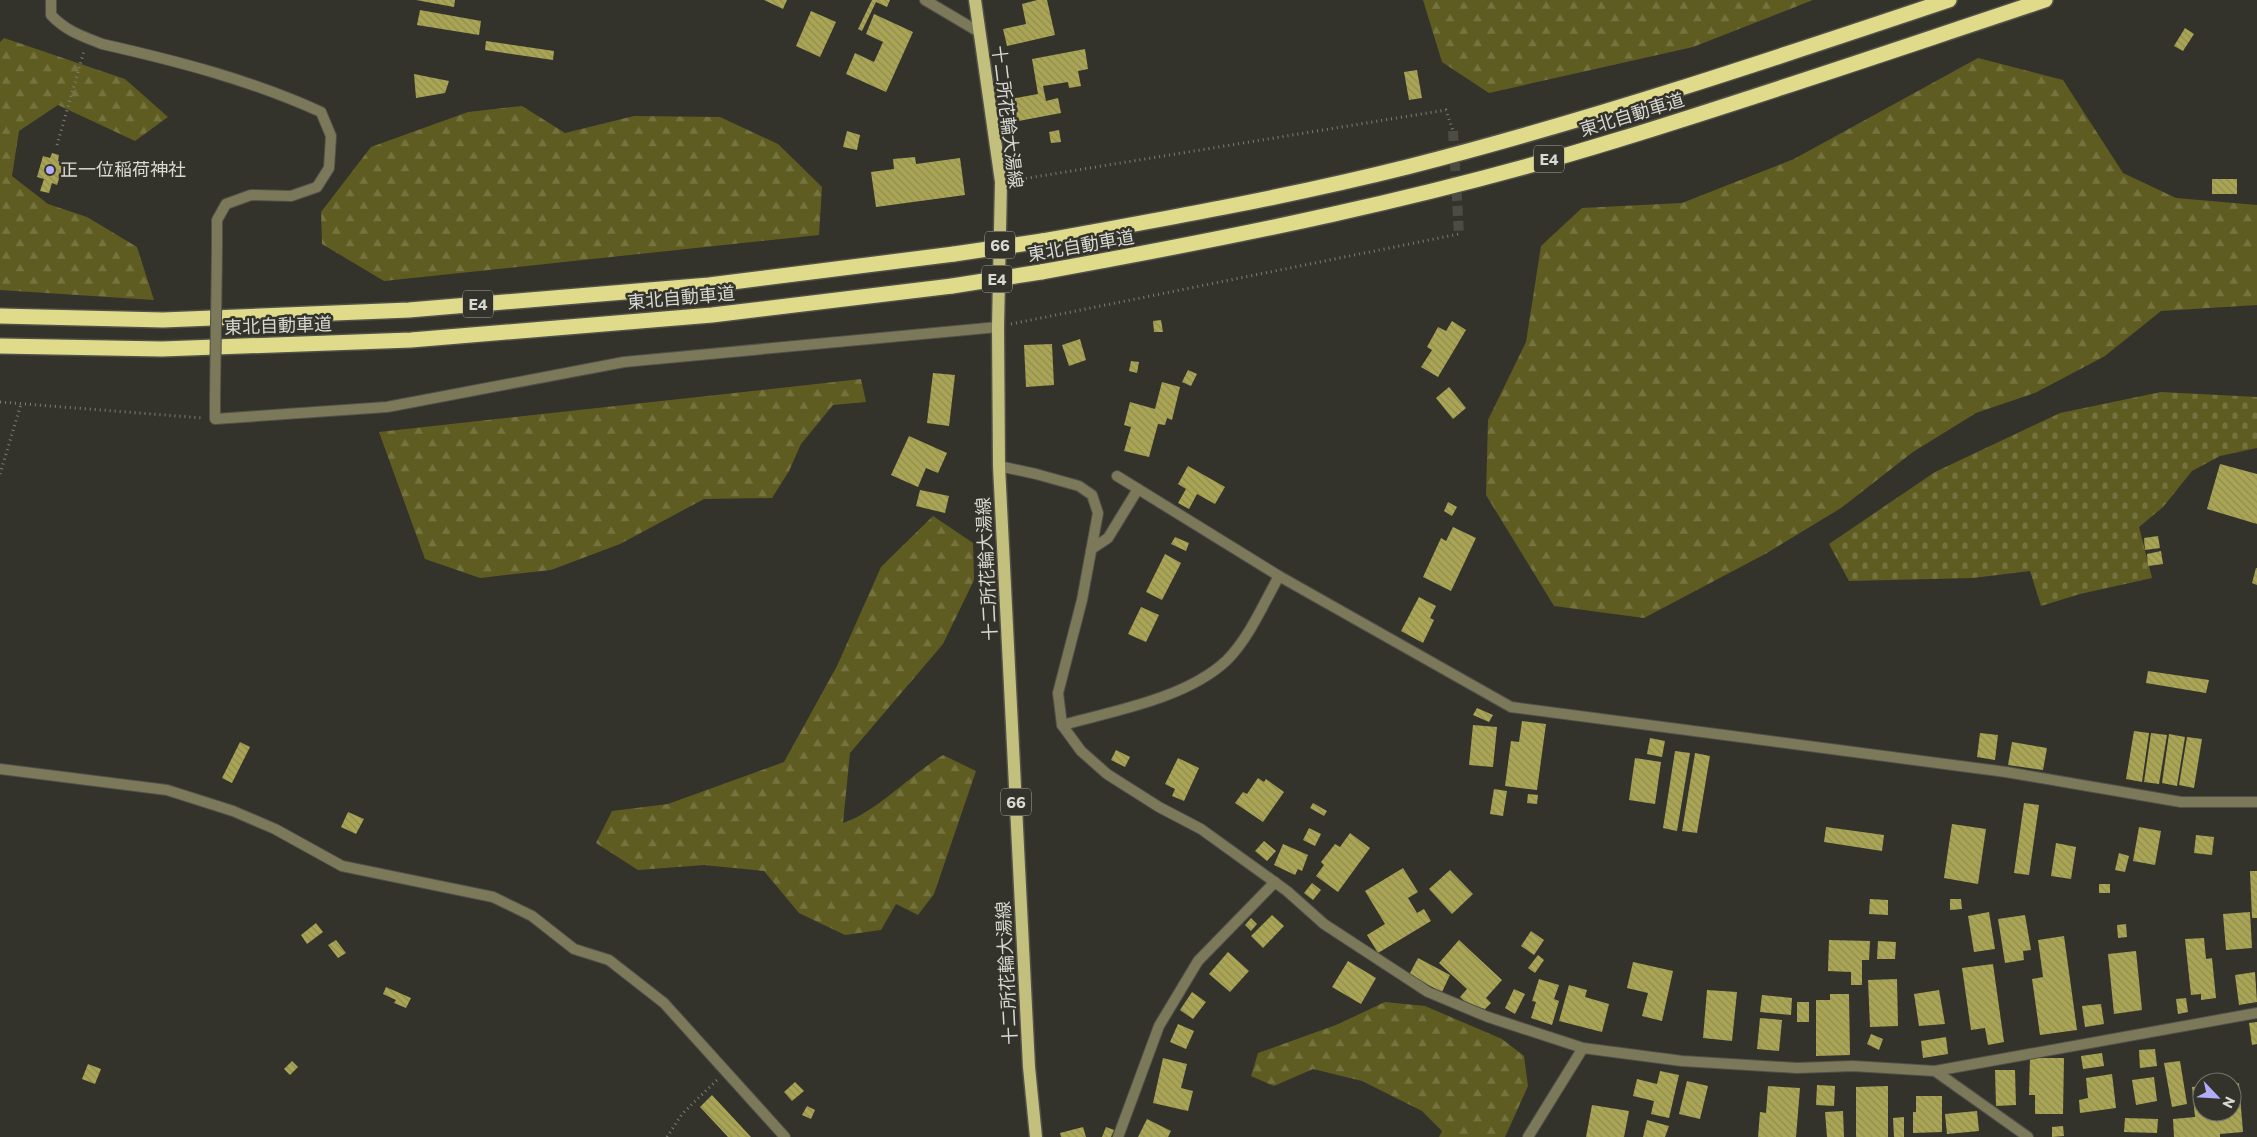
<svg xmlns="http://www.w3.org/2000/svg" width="2257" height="1137" font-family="Commissioner,'Noto Sans JP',sans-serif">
	<defs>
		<pattern id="forest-firs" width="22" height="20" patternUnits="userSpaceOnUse" patternTransform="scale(1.25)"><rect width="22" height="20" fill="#5f5c21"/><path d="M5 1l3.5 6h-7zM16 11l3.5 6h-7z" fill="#757340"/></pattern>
		<pattern id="cemetery-stones" width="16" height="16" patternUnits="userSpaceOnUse" patternTransform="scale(1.25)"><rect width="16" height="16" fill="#5f5c21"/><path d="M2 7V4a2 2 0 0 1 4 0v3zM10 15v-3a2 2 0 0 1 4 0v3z" fill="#757340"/></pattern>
		<pattern id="building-back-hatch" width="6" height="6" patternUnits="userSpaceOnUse" patternTransform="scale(1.25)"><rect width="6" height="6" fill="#aaa555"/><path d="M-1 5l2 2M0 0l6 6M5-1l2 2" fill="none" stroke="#908c50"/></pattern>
	</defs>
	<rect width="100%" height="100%" fill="#33332b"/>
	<!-- forest -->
	<g fill="url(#forest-firs)">
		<polygon points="1423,0 1813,0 1693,47 1489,93 1442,62"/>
		<polygon points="4,38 125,79 168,117 135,141 58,105 19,131 12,176 48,204 87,217 137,247 154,300 0,290 0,42"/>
		<polygon points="1978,58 2063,80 2123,173 2176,198 2257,205 2257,305 2161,311 2105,356 2035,393 1976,413 1913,452 1841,508 1767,553 1644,618 1554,606 1486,495 1488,420 1526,342 1541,246 1582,208 1682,203 1794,159"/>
		<polygon points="522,106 565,133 634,116 720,117 778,144 822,187 819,235 384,281 322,244 321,212 371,147 468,112"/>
		<polygon points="861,379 866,402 833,405 801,444 789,471 772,498 704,499 620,544 551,570 480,578 425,559 379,432"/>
		<path d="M933,516L973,543L974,580L943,644L850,753L843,823C878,811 910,775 943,755L976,771L934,894L918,915L896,904L881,930L845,935L799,913L764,871L704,865L638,870L596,843L612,811L668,804L784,762L837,666L881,567Z"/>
		<polygon points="1385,1002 1425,1006 1502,1039 1524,1056 1528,1086 1505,1137 1439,1137 1442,1131 1422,1111 1362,1081 1313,1069 1274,1086 1251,1076 1258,1053 1336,1025"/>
	</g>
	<!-- cemetery -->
	<polygon fill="url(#cemetery-stones)" points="2161,392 2257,397 2257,448 2220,456 2192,471 2163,507 2139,527 2152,578 2080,594 2041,606 2030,571 1973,578 1849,581 1829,544 1935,472 2060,413"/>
	<!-- building -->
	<g fill="url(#building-back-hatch)">
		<polygon points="416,0 455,0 454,7"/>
		<polygon points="764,0 787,0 783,9"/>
		<polygon points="872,0 890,0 887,7 876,2 862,31 858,29"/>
		<polygon points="1037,0 1047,0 1055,35 1007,46 1003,29 1026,24 1022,4"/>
		<polygon points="420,10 481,21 479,35 417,25"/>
		<polygon points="811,11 836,22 820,57 796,46"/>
		<polygon points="874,14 913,32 886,92 846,74 855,53 874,62 883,42 866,34"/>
		<polygon points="2185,28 2194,34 2183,51 2174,46"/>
		<polygon points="486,41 554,51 553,60 485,50"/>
		<polygon points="1085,49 1088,69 1078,71 1081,86 1069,88 1068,82 1043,86 1046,101 1058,98 1061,113 1014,122 1010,99 1038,94 1032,59"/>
		<polygon points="1417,70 1422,98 1409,100 1404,72"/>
		<polygon points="414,74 449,81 445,93 416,98"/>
		<polygon points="1059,130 1061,142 1051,143 1049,132"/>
		<polygon points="847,131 860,135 857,150 843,147"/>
		<polygon points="52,153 59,155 58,161 64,163 57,185 52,183 49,193 40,191 44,179 37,177 43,156 50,158"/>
		<polygon points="915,157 916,164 960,158 965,195 876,207 871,172 894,169 893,159"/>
		<rect x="2212" y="179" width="25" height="15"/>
		<polygon points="1161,320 1163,332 1154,332 1153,321"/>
		<polygon points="1452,321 1466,330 1438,377 1421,367 1432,350 1427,347 1438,327 1446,331"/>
		<polygon points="1080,339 1086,360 1069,366 1062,345"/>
		<polygon points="1052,344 1054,385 1026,387 1024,345"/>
		<polygon points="1131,361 1139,362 1137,373 1129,371"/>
		<polygon points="1188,370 1197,374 1191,386 1182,382"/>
		<polygon points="933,373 955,375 949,426 927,423"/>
		<polygon points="1162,382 1180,387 1172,420 1167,418 1165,425 1158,424 1149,457 1124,451 1131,427 1124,425 1130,402 1155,409"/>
		<polygon points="1449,387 1466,408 1453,419 1436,398"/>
		<polygon points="909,436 947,453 938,473 926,468 918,487 891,475"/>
		<polygon points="2220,464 2257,474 2257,524 2207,509"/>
		<polygon points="1188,466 1225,487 1215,504 1197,494 1189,509 1178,503 1186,489 1178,484"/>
		<polygon points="920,490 949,496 945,513 916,506"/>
		<polygon points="1448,502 1457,507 1452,516 1444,511"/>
		<polygon points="1453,527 1476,538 1451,591 1423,577 1441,538 1446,541"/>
		<polygon points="2158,536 2160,548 2145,550 2144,538"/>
		<polygon points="1175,537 1189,543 1186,551 1171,544"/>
		<polygon points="2161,551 2163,564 2148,566 2147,554"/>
		<polygon points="1165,554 1181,563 1162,600 1146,592"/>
		<polygon points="2256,568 2257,568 2257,585 2252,583"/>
		<polygon points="1419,597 1436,606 1430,618 1434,620 1423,643 1401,631"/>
		<polygon points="1141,607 1159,615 1146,642 1128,634"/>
		<polygon points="2148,671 2209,680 2206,693 2146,683"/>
		<polygon points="1477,708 1493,715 1489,722 1473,715"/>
		<polygon points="1522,721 1546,724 1537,790 1505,786 1511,741 1519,742"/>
		<polygon points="1473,725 1497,727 1493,767 1469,765"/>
		<polygon points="2134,731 2149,733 2142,782 2126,779"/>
		<polygon points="1980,733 1998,735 1995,760 1977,757"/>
		<polygon points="2151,733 2167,735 2159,784 2144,782"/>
		<polygon points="2169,734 2185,737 2177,786 2162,783"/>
		<polygon points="2187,737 2202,739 2194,788 2179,785"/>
		<polygon points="1650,738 1665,741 1662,757 1647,754"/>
		<polygon points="240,742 250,747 232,783 222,778"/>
		<polygon points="2012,742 2047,748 2043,770 2008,765"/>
		<polygon points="1116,750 1130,757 1125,767 1111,760"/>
		<polygon points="1675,751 1690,753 1677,831 1663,828"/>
		<polygon points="1695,753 1710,756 1697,833 1682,831"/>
		<polygon points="1178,758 1199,768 1184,801 1172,796 1175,789 1165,784"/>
		<polygon points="1635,758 1661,762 1655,804 1629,800"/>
		<polygon points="1258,778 1264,782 1266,779 1284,792 1263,822 1235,803 1243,792 1247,794"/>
		<polygon points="1494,789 1507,791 1503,816 1490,814"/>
		<polygon points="1528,794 1538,795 1537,804 1527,803"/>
		<polygon points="1313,803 1327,811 1324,816 1310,808"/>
		<polygon points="2024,803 2039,805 2029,875 2014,873"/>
		<polygon points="348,812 364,819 356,834 341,827"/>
		<polygon points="1952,824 1986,829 1978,884 1944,878"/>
		<polygon points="1826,827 1884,835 1882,851 1824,842"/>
		<polygon points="2139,827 2161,831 2155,865 2133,861"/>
		<polygon points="1309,828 1321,834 1315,846 1303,840"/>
		<polygon points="1350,833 1370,848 1338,892 1316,876 1324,865 1321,862 1335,844 1340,847"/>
		<polygon points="2196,835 2214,837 2212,855 2194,853"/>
		<polygon points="1264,841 1276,851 1267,861 1255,851"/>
		<polygon points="2056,843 2076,847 2071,879 2051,876"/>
		<polygon points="1283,844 1308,855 1302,871 1298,869 1295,875 1274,865"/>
		<polygon points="2119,853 2129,856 2125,872 2115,870"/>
		<polygon points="1403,868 1418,892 1408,898 1417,913 1424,909 1431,921 1378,953 1367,935 1385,924 1365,891"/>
		<polygon points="1450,870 1473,894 1452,914 1429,889"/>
		<polygon points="2250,871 2257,871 2257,918 2252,918"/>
		<polygon points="1312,883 1321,890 1313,900 1304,893"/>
		<rect x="2099" y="884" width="11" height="9"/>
		<polygon points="1870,899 1888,900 1888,915 1869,914"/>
		<polygon points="1950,899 1961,899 1962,909 1950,910"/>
		<polygon points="1989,912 1995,949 1974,952 1968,916"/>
		<polygon points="2250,912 2252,948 2226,950 2223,914"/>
		<polygon points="1272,915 1284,926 1263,948 1251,936"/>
		<polygon points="2025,915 2031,950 2023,951 2024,960 2005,963 1998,919"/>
		<polygon points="1251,918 1257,924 1251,931 1245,925"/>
		<polygon points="316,923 323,932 307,944 301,935"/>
		<polygon points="2126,924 2127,937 2118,938 2117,925"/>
		<polygon points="1531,931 1544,940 1534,955 1521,946"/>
		<polygon points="2064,936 2077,1030 2040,1035 2032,979 2043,977 2038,940"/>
		<polygon points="2204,938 2206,959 2212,958 2216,998 2201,1000 2201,994 2191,995 2185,939"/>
		<polygon points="336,940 346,953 338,958 328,945"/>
		<polygon points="1459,940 1502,980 1486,998 1491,1003 1485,1009 1469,1005 1460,997 1467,989 1439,963"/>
		<polygon points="1829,940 1870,941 1869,960 1862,960 1862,985 1851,985 1851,972 1828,971"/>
		<polygon points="1878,941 1896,942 1895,959 1877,959"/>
		<polygon points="2136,951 2142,1010 2114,1014 2108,954"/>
		<polygon points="1228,952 1249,971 1230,992 1209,974"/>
		<polygon points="1538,955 1544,960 1535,973 1528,968"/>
		<polygon points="1418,958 1450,975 1442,992 1409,975"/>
		<polygon points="1348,961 1376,978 1361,1004 1332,987"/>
		<polygon points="1633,962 1673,971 1662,1021 1642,1016 1648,993 1627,988"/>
		<polygon points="1993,964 2004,1042 1988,1045 1985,1028 1971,1030 1962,968"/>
		<polygon points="2255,972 2257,1002 2239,1005 2235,975"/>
		<polygon points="1539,979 1559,985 1554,999 1559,1001 1552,1025 1531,1018 1536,1002 1532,1001"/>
		<polygon points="1897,979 1898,1026 1870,1027 1868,980"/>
		<polygon points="1569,985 1587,990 1585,997 1609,1004 1602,1032 1559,1021"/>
		<polygon points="386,987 411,998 406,1008 394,1003 396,1000 383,994"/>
		<polygon points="1514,989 1525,994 1515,1014 1505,1008"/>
		<polygon points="1707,990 1737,992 1732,1041 1703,1038"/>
		<polygon points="1939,990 1945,1024 1919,1026 1914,994"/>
		<polygon points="1192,992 1206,1002 1193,1019 1180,1010"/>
		<polygon points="1830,994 1849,994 1850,1055 1816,1056 1816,1000 1830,1000"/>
		<polygon points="1762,995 1792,998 1791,1015 1760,1012"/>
		<polygon points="2186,998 2188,1012 2178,1014 2176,999"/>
		<rect x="1797" y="1002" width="12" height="20"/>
		<polygon points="2101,1004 2104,1024 2085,1027 2082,1006"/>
		<polygon points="1760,1018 1782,1020 1779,1051 1757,1049"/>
		<polygon points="2257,1022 2257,1044 2252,1045 2249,1023"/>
		<polygon points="1178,1024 1194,1031 1186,1049 1170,1042"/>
		<polygon points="1871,1034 1883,1039 1879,1050 1867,1044"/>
		<polygon points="1946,1037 1948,1054 1923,1058 1921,1041"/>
		<polygon points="2155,1049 2157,1066 2140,1068 2139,1050"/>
		<polygon points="2102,1053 2104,1066 2083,1069 2081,1056"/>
		<polygon points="1163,1058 1187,1064 1181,1088 1193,1091 1188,1111 1153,1103"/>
		<polygon points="2030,1058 2064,1058 2063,1114 2035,1114 2035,1095 2029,1095"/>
		<polygon points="292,1061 298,1067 290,1075 284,1069"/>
		<polygon points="2180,1061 2187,1104 2172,1107 2164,1063"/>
		<polygon points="88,1064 101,1069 95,1084 82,1079"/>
		<polygon points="1995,1070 2015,1070 2016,1105 1996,1106"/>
		<polygon points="1660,1071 1679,1075 1669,1118 1651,1114 1654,1101 1633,1096 1637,1079 1657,1084"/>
		<polygon points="2112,1074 2116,1108 2080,1113 2079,1100 2088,1098 2086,1078"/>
		<polygon points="2154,1077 2157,1101 2136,1105 2132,1080"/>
		<polygon points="1687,1081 1708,1086 1700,1119 1679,1114"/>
		<polygon points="795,1082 804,1091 792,1101 784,1092"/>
		<polygon points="2239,1083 2243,1132 2220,1134 2220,1137 2174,1137 2173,1119 2195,1117 2192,1087 2202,1086 2202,1112 2232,1112 2232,1084"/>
		<polygon points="1817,1085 1835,1086 1834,1106 1816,1105"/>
		<polygon points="1768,1086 1800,1088 1796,1137 1758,1137 1760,1112 1766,1113"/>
		<polygon points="1888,1086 1888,1137 1856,1137 1856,1087"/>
		<polygon points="712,1095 751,1137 728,1137 700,1107"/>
		<polygon points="1916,1096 1942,1096 1942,1132 1913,1133 1913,1112 1916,1112"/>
		<polygon points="1592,1105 1629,1111 1624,1137 1586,1137"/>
		<polygon points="807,1106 815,1110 811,1119 802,1115"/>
		<polygon points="1843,1111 1844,1137 1827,1137 1825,1112"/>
		<polygon points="1977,1111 1979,1131 1947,1134 1945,1114"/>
		<polygon points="1904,1117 1904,1137 1894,1137 1893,1118"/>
		<polygon points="2125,1118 2158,1119 2157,1133 2124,1132"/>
		<polygon points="1147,1119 1171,1131 1168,1137 1138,1137"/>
		<polygon points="1647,1120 1669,1126 1665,1137 1643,1137"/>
		<polygon points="2063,1126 2064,1136 2052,1137 2052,1127"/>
		<polygon points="1083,1127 1086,1137 1061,1137 1060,1133"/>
		<polygon points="1106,1127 1114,1130 1111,1137 1102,1137"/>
	</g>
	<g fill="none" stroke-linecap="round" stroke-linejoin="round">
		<!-- minor-tunnel -->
		<polyline stroke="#4c4c44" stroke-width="10" stroke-dasharray="10 5" stroke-linecap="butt" points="1453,131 1459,234"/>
		<defs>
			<g id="minor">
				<path d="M51,0V15C66,31 82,36 102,44C177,61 251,80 321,112L331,136L329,168L317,187L291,196L251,195L226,204L217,220V249"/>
				<polyline points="925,0 979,32"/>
				<polyline points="215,397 215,419 387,407 624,362 998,327"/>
				<polyline points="1117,476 1279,576 1511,707 2006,772 2181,802 2257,802"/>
				<polyline points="1093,548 1108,538 1138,489"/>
				<path d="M1062,725C1114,711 1187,698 1227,660C1249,638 1264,603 1279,576"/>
				<polyline points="0,769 167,790 233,811 275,829 342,866 493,897 532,916 574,949 609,960 664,1003 785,1137"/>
				<polyline points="1935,1071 2257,1013"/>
				<polyline points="1118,1137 1159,1026 1198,961 1275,882"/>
				<polyline points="1528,1137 1583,1048"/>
			</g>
			<polyline id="tertiary" points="999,466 1036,474 1079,486 1092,495 1098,513 1082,600 1058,693 1062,725 1081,751 1107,774 1159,807 1201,829 1287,891 1324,924 1428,992 1488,1017 1583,1048 1682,1061 1797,1068 1853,1066 1935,1071 2028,1137"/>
			<polyline id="primary" points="975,0 1001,182 998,327 999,466 1029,1067 1036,1137"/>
			<g id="motorway">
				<path d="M1042,241C1164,219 1287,197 1407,167C1591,120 1770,60 1949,0"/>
				<path d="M1041,272C1235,237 1429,198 1617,140C1761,96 1903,47 2045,0"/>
				<polyline points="0,316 163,320 409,310 709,285 954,254"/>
				<polyline points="0,346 162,349 411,340 712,315 952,286"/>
			</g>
		</defs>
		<!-- minor casing -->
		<use href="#minor" stroke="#515149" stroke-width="12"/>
		<!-- tertiary casing -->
		<use href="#tertiary" stroke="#515149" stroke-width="12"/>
		<!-- primary casing -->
		<use href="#primary" stroke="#515149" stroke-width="15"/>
		<!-- motorway casing -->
		<use href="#motorway" stroke="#515149" stroke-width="18"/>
		<!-- path -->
		<g stroke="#7e7e77" stroke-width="3" stroke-dasharray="1 4" stroke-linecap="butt">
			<polyline points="57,145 84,51"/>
			<polyline points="1016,180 1446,110 1453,131"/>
			<polyline points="1011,324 1459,234"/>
			<polyline points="0,402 202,418"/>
			<polyline points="0,474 21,404"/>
			<polyline points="667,1137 682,1114 717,1080"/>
		</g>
		<!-- minor -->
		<use href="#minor" stroke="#7b795a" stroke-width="10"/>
		<!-- tertiary -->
		<use href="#tertiary" stroke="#7b795a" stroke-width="10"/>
		<!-- primary -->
		<use href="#primary" stroke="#c3bf7d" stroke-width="12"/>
		<!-- motorway -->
		<use href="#motorway" stroke="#dfdb8a" stroke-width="15"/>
		<defs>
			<polyline id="minor-bridge" points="215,397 217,249"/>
			<g id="motorway-bridge">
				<polyline points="954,254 1042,241"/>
				<polyline points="952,286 1041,272"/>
			</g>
		</defs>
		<!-- minor-bridge casing -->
		<use href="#minor-bridge" stroke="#515149" stroke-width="12" stroke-linecap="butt"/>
		<!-- motorway-bridge casing -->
		<use href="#motorway-bridge" stroke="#515149" stroke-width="18" stroke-linecap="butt"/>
		<!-- minor-bridge -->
		<use href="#minor-bridge" stroke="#7b795a" stroke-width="10"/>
		<!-- motorway-bridge -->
		<use href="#motorway-bridge" stroke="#dfdb8a" stroke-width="15"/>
	</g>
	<!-- markers -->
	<circle fill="#b1adfa" stroke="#33332b" stroke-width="2" cx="50" cy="170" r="5"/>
	<g text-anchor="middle" stroke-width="5" stroke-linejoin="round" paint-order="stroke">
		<!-- shield labels -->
		<g fill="#33332b" stroke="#a7a7a1" stroke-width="1">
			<rect x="1534" y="145.5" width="30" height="27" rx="4"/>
			<rect x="985" y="231.5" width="30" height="27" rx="4"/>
			<rect x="982" y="265.5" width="30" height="27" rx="4"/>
			<rect x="463" y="290.5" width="30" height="27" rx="4"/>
			<rect x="1001" y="788.5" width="30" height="27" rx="4"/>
		</g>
		<g font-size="16" font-weight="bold" fill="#d9d9d4">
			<text x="1549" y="165">E4</text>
			<text x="1000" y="251">66</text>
			<text x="997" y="285">E4</text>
			<text x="478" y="310">E4</text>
			<text x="1016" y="808">66</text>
		</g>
		<!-- street labels -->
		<g font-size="18" fill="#d9d9d4" stroke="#33332b">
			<text transform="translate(1632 115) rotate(-17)" y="6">東北自動車道</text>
			<text transform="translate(1007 117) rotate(83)" y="6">十二所花輪大湯線</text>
			<text transform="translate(1081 246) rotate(-10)" y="6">東北自動車道</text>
			<text transform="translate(681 298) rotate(-5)" y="6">東北自動車道</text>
			<text transform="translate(278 326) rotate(-2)" y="6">東北自動車道</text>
			<text transform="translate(987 569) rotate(-93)" y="6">十二所花輪大湯線</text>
			<text transform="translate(1007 973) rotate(-93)" y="6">十二所花輪大湯線</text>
		</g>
		<!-- poi labels -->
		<g font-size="18" fill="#d9d9d4" stroke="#33332b" text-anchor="start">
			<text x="60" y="176">正一位稲荷神社</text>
		</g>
	</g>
	<!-- north arrow -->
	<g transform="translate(2217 1097) rotate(115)"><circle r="24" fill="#33332b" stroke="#75756f"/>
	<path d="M0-4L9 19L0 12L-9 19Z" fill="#b1adfa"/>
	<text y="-8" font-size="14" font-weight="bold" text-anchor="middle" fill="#d9d9d4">N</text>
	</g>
</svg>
